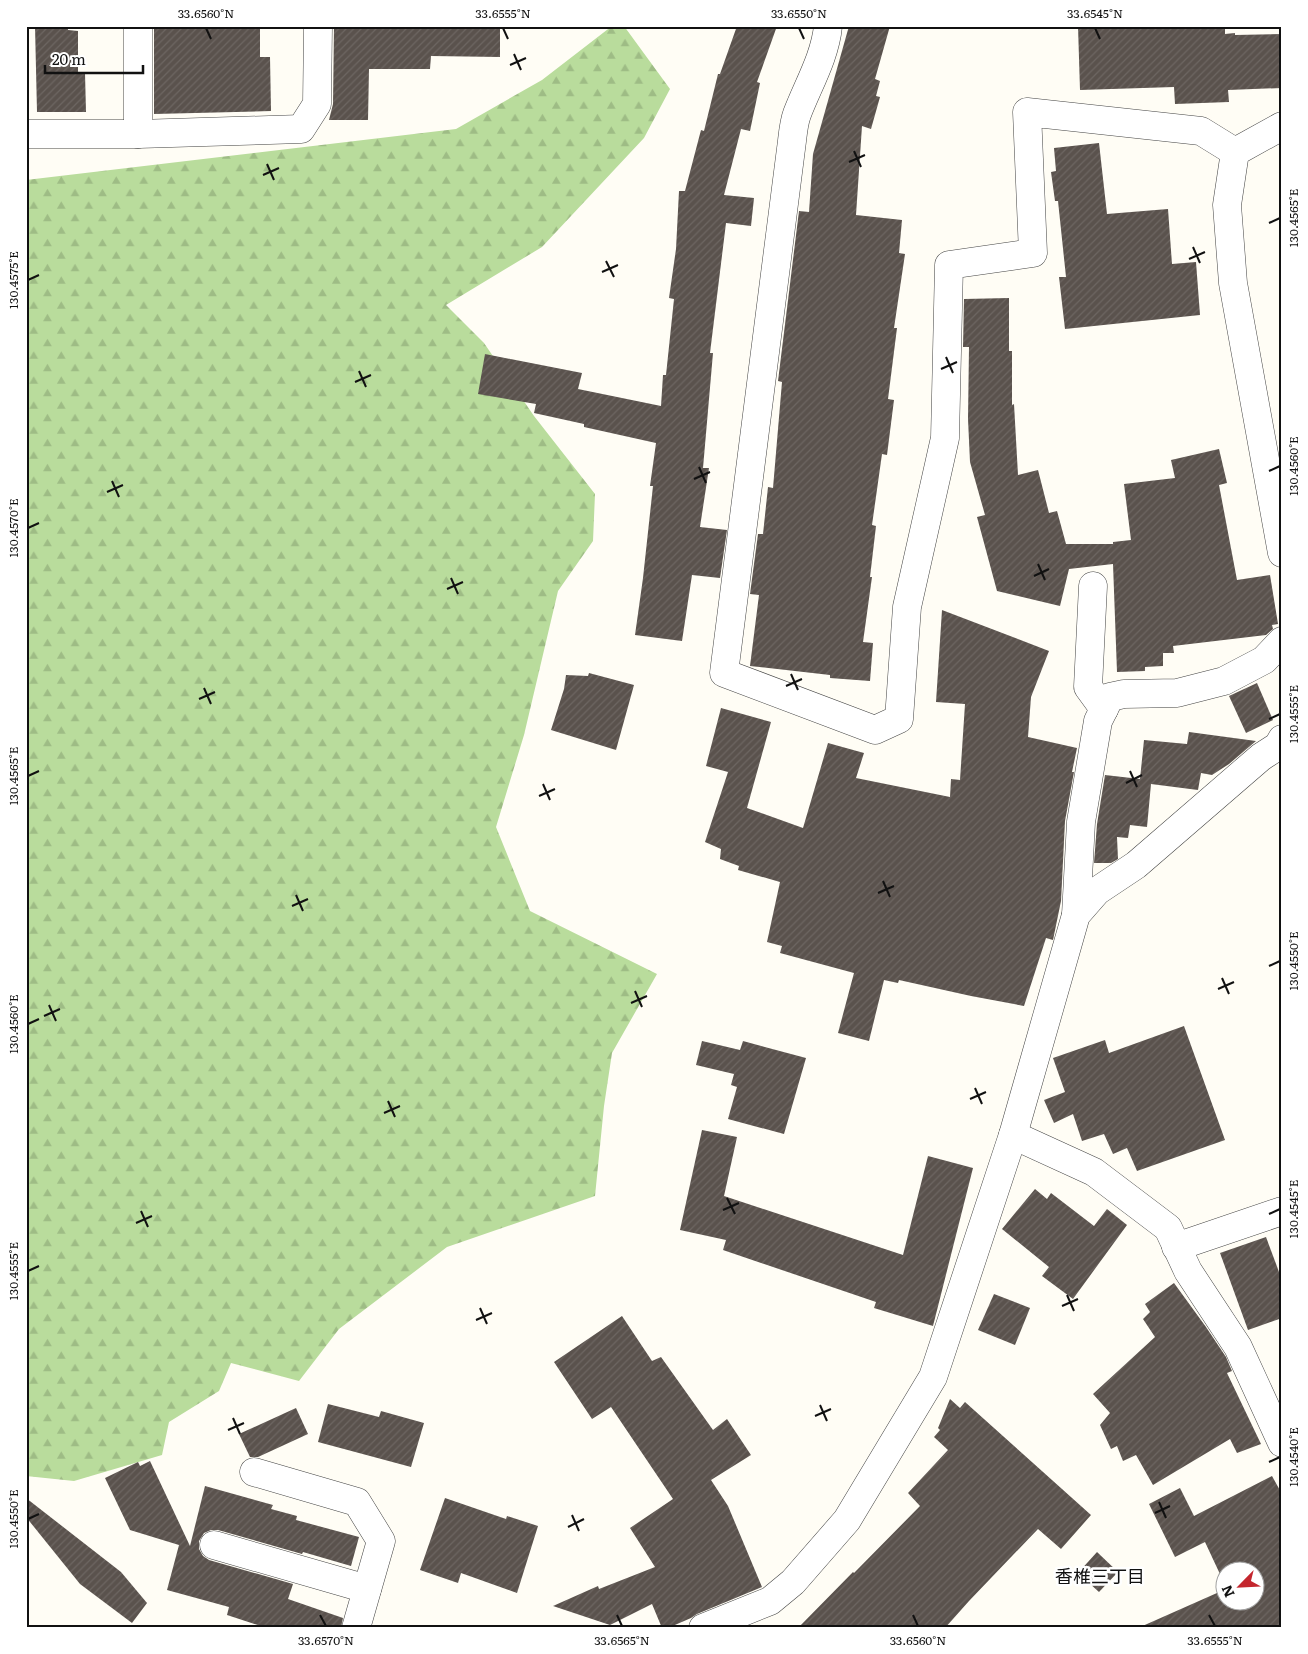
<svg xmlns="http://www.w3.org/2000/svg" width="1308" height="1654" font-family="Literata,'Noto Sans JP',serif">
	<defs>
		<pattern id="forest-firs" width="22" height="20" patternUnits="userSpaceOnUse" patternTransform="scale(1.25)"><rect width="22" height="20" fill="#b9dc9c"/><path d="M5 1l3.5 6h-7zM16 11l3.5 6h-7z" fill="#9ebc85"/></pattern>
		<pattern id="building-hatch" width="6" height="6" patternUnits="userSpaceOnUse" patternTransform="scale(1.25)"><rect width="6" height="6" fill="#5a524d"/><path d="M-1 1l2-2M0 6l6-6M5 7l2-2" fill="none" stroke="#6d6662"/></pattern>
	</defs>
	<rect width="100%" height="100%" fill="#fffdf5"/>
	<!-- forest -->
	<polygon fill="url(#forest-firs)" points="612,26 624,26 670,89 644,138 542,247 446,305 484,343 534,416 595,494 593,541 558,591 524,735 496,827 530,911 657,974 612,1053 604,1106 595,1196 447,1247 339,1329 299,1381 231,1363 219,1391 169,1422 162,1455 74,1481 26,1476 26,180 456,129 542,80"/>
	<!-- building -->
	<g fill="url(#building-hatch)">
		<polygon points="35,26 68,26 68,30 78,31 78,73 85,73 86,112 37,112"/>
		<polygon points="154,26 260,26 260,57 270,57 271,111 154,114"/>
		<polygon points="334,26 500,26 500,57 431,56 430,69 369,69 368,120 329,120 333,104"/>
		<polygon points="737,26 777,26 757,82 760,83 750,131 741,129 724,195 754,198 751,226 726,223 710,353 713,353 703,468 709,468 700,527 727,530 720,578 692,575 682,641 635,635 643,578 653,486 650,486 656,443 584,427 584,424 534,413 536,404 478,394 485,354 582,373 578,389 661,406 663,375 666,375 674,299 669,298 676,249 679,191 685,191 701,130 704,131 718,74 720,74"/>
		<polygon points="849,26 890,26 875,79 880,81 876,96 880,97 871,129 862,126 856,215 902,220 899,253 905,254 894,328 897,328 888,399 894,400 887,455 882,454 872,525 876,526 870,577 872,577 863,642 873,643 870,681 830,678 830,675 750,666 759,595 750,594 758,534 763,534 768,487 773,488 782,382 778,381 799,211 809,212 813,154"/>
		<polygon points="1078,26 1225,26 1225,34 1235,33 1235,35 1282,34 1282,88 1228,90 1229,102 1175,104 1174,87 1080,90"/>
		<polygon points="1099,143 1107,214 1168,209 1172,264 1196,262 1200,315 1065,329 1059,277 1066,277 1058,201 1055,201 1051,172 1056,171 1054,148"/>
		<polygon points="1009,298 1009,351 1012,351 1012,405 1014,404 1018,475 1038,470 1049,513 1057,511 1066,544 1113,544 1113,542 1131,540 1124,484 1175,478 1171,460 1219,449 1227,483 1219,485 1237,580 1270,575 1278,624 1272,625 1273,629 1266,635 1173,646 1174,653 1163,653 1163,666 1145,667 1145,671 1117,672 1113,564 1069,569 1060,606 997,591 977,517 985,515 970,462 968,419 969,347 963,347 964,299"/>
		<polygon points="942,610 1049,651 1031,697 1028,737 1077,748 1072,772 1074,772 1065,821 1061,901 1053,940 1046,938 1024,1006 971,996 899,980 898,983 884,980 869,1041 838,1033 854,973 780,953 782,946 767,942 780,882 738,870 739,866 720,859 721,849 705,842 728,772 706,766 721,708 771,722 747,808 803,828 828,743 864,753 856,778 950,797 951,779 960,780 965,704 936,702"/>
		<polygon points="589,673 634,685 616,750 551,730 564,689 566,675 588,676"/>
		<polygon points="1257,683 1273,720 1246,733 1229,696"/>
		<polygon points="1189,732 1256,741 1229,764 1212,775 1201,773 1198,790 1151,784 1147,827 1130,825 1128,838 1117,837 1118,859 1111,863 1094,863 1097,824 1105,775 1140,779 1144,740 1187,744"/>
		<polygon points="1184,1026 1225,1140 1137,1171 1127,1148 1113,1154 1104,1134 1082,1141 1073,1114 1054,1123 1044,1100 1065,1092 1053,1058 1105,1040 1109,1053"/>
		<polygon points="702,1041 740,1050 743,1041 806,1058 784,1134 728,1119 737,1087 731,1085 734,1074 696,1065"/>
		<polygon points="702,1130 737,1137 724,1196 903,1255 928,1156 973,1168 933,1326 874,1308 876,1302 723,1250 726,1240 680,1230"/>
		<polygon points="1035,1189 1047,1199 1051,1193 1094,1226 1107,1209 1127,1225 1073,1299 1042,1276 1049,1267 1002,1229"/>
		<polygon points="1266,1237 1282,1280 1282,1318 1248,1330 1220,1253"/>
		<polygon points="1174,1283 1206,1327 1226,1357 1232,1371 1227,1373 1261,1444 1237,1453 1230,1439 1153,1485 1136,1455 1123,1461 1117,1446 1111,1449 1100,1425 1110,1413 1093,1394 1155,1337 1143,1319 1150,1312 1145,1304"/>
		<polygon points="994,1294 1030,1308 1015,1345 978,1330"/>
		<polygon points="622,1316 652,1361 661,1357 713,1430 727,1419 751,1455 711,1480 728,1506 762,1587 697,1614 691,1618 668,1628 662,1628 652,1604 610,1625 553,1606 598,1586 599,1589 655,1567 630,1528 673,1499 611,1407 592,1419 554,1362"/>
		<polygon points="950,1399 960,1408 965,1402 1091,1515 1061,1549 1038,1529 969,1601 945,1628 798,1628 853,1572 854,1573 920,1506 908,1493 948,1450 934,1437 940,1430 938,1428"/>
		<polygon points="328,1404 379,1417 381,1411 424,1423 411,1467 318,1442"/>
		<polygon points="296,1408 308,1434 258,1457 250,1457 239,1434"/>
		<polygon points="150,1461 190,1546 205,1486 273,1505 271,1509 297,1516 296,1520 359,1537 351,1566 303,1552 302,1554 218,1530 211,1530 204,1533 199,1541 199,1549 203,1556 209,1560 293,1584 288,1599 343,1618 341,1628 267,1628 227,1615 229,1607 167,1590 179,1545 130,1530 105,1478 138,1462 140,1466"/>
		<polygon points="1272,1476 1282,1494 1282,1628 1138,1628 1226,1589 1226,1602 1256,1602 1256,1572 1226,1572 1226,1587 1205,1542 1175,1557 1149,1504 1180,1488 1194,1516"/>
		<polygon points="26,1498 121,1572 147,1603 132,1623 80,1584 26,1517"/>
		<polygon points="445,1498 506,1519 507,1516 538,1526 517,1593 461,1573 458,1583 420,1570"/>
		<polygon points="1097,1552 1118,1572 1099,1592 1078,1573"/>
	</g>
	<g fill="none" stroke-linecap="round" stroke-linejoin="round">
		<defs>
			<g id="minor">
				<polyline points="138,26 138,134"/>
				<path d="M828,26C825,57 808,85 797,114C794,122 793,132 792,141L724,673L875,730L899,719L907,607L945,438L949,265L1033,253L1027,112L1201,131L1235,152"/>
				<polyline points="1282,126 1235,152 1227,205 1233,283 1282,553"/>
				<polyline points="26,134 138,134 301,129 317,104 318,26"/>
				<polyline points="1093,586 1088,687 1104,709"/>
				<polyline points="1076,915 1081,822 1098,721 1110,697 1124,694 1177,693 1224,681 1264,660 1282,641"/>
				<polyline points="1013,1135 1094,1172 1168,1228 1188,1271 1238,1347 1282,1443"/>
				<polyline points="1176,1247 1282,1211"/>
				<polyline points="254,1472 357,1502 381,1541 356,1628"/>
				<polyline points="214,1545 367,1589"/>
				<polyline points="703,1628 770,1601 793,1582 847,1520 933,1377 1013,1135 1076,915 1097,891 1136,865 1261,757 1278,746 1282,739"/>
			</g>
		</defs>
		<!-- minor casing -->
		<use href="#minor" stroke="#444" stroke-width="29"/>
		<!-- minor -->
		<use href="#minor" stroke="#fff" stroke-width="28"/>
	</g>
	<!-- ticks -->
	<path fill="none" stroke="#111" stroke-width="2" d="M206,28L211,39M503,28L508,39M799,28L804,39M1095,28L1100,39M514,54L521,70M510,65L526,58M854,151L861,167M849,162L865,155M267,164L274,180M263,175L279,168M1269,223L1280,218M1193,247L1200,263M1189,259L1205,252M606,261L614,277M602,272L618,265M28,280L39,275M946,357L953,373M941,369L957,362M359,371L366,387M355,382L371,375M699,467L706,483M1269,471L1280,466M694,479L710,472M112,481L119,497M107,492L123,485M28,528L39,523M1038,564L1045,580M1034,576L1049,569M451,578L458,594M447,589L463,582M791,674L798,690M786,686L802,679M204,688L211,704M199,699L215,692M1269,719L1280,714M1130,771L1137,787M28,776L39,771M1126,783L1142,775M543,784L550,800M539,796L555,789M883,881L890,897M878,893L894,886M296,895L303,911M292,906L308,899M1269,966L1280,961M1222,978L1229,994M1218,989L1234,982M635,991L642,1007M631,1003L647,996M49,1005L56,1021M44,1016L60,1009M28,1024L39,1019M975,1088L982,1104M970,1099L986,1092M388,1101L395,1117M384,1113L400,1106M727,1198L735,1214M723,1210L739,1203M141,1211L148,1227M1269,1214L1280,1209M136,1223L152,1216M28,1271L39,1266M1067,1295L1074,1311M1062,1306L1078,1299M480,1308L487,1324M476,1320L492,1313M820,1405L827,1421M815,1416L831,1409M233,1418L240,1434M228,1430L244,1423M1269,1462L1280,1457M1159,1502L1166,1518M1155,1513L1170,1506M572,1515L579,1531M28,1519L39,1514M568,1527L584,1519M320,1615L326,1626M617,1615L622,1626M913,1615L918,1626M1209,1615L1215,1626"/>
	<g text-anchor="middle" stroke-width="5" stroke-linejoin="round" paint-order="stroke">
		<!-- neighbourhood labels -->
		<g font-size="18" fill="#111" stroke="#fff">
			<text x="1100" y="1583">香椎三丁目</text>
		</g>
	</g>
	<!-- border -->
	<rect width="1308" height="1654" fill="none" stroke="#ffffff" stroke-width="55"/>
	<!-- north arrow -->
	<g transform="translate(1240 1586) rotate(246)"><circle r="24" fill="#ffffff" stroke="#a0a0a0"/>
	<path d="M0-4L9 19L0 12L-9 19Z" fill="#c4262e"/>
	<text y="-8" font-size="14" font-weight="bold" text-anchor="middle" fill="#111111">N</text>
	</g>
	<!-- scale -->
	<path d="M45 65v8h98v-8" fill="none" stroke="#111111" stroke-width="2.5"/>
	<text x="52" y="65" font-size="15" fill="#111111" stroke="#ffffff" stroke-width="4" paint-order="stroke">20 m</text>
	<rect x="28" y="28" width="1252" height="1598" fill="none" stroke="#111" stroke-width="2"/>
	<g font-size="12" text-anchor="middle" fill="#111">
		<text x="206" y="18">33.6560°N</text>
		<text x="503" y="18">33.6555°N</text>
		<text x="799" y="18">33.6550°N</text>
		<text x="1095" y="18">33.6545°N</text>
		<text transform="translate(1294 218) rotate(-90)" y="4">130.4565°E</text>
		<text transform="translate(14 280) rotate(-90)" y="4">130.4575°E</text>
		<text transform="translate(1294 466) rotate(-90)" y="4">130.4560°E</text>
		<text transform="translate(14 528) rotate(-90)" y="4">130.4570°E</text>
		<text transform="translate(1294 714) rotate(-90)" y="4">130.4555°E</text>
		<text transform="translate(14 776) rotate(-90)" y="4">130.4565°E</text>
		<text transform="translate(1294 961) rotate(-90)" y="4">130.4550°E</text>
		<text transform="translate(14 1024) rotate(-90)" y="4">130.4560°E</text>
		<text transform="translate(1294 1209) rotate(-90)" y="4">130.4545°E</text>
		<text transform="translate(14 1271) rotate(-90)" y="4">130.4555°E</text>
		<text transform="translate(1294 1457) rotate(-90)" y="4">130.4540°E</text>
		<text transform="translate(14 1519) rotate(-90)" y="4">130.4550°E</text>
		<text x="326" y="1645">33.6570°N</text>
		<text x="622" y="1645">33.6565°N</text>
		<text x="918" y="1645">33.6560°N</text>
		<text x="1215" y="1645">33.6555°N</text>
	</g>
</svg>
